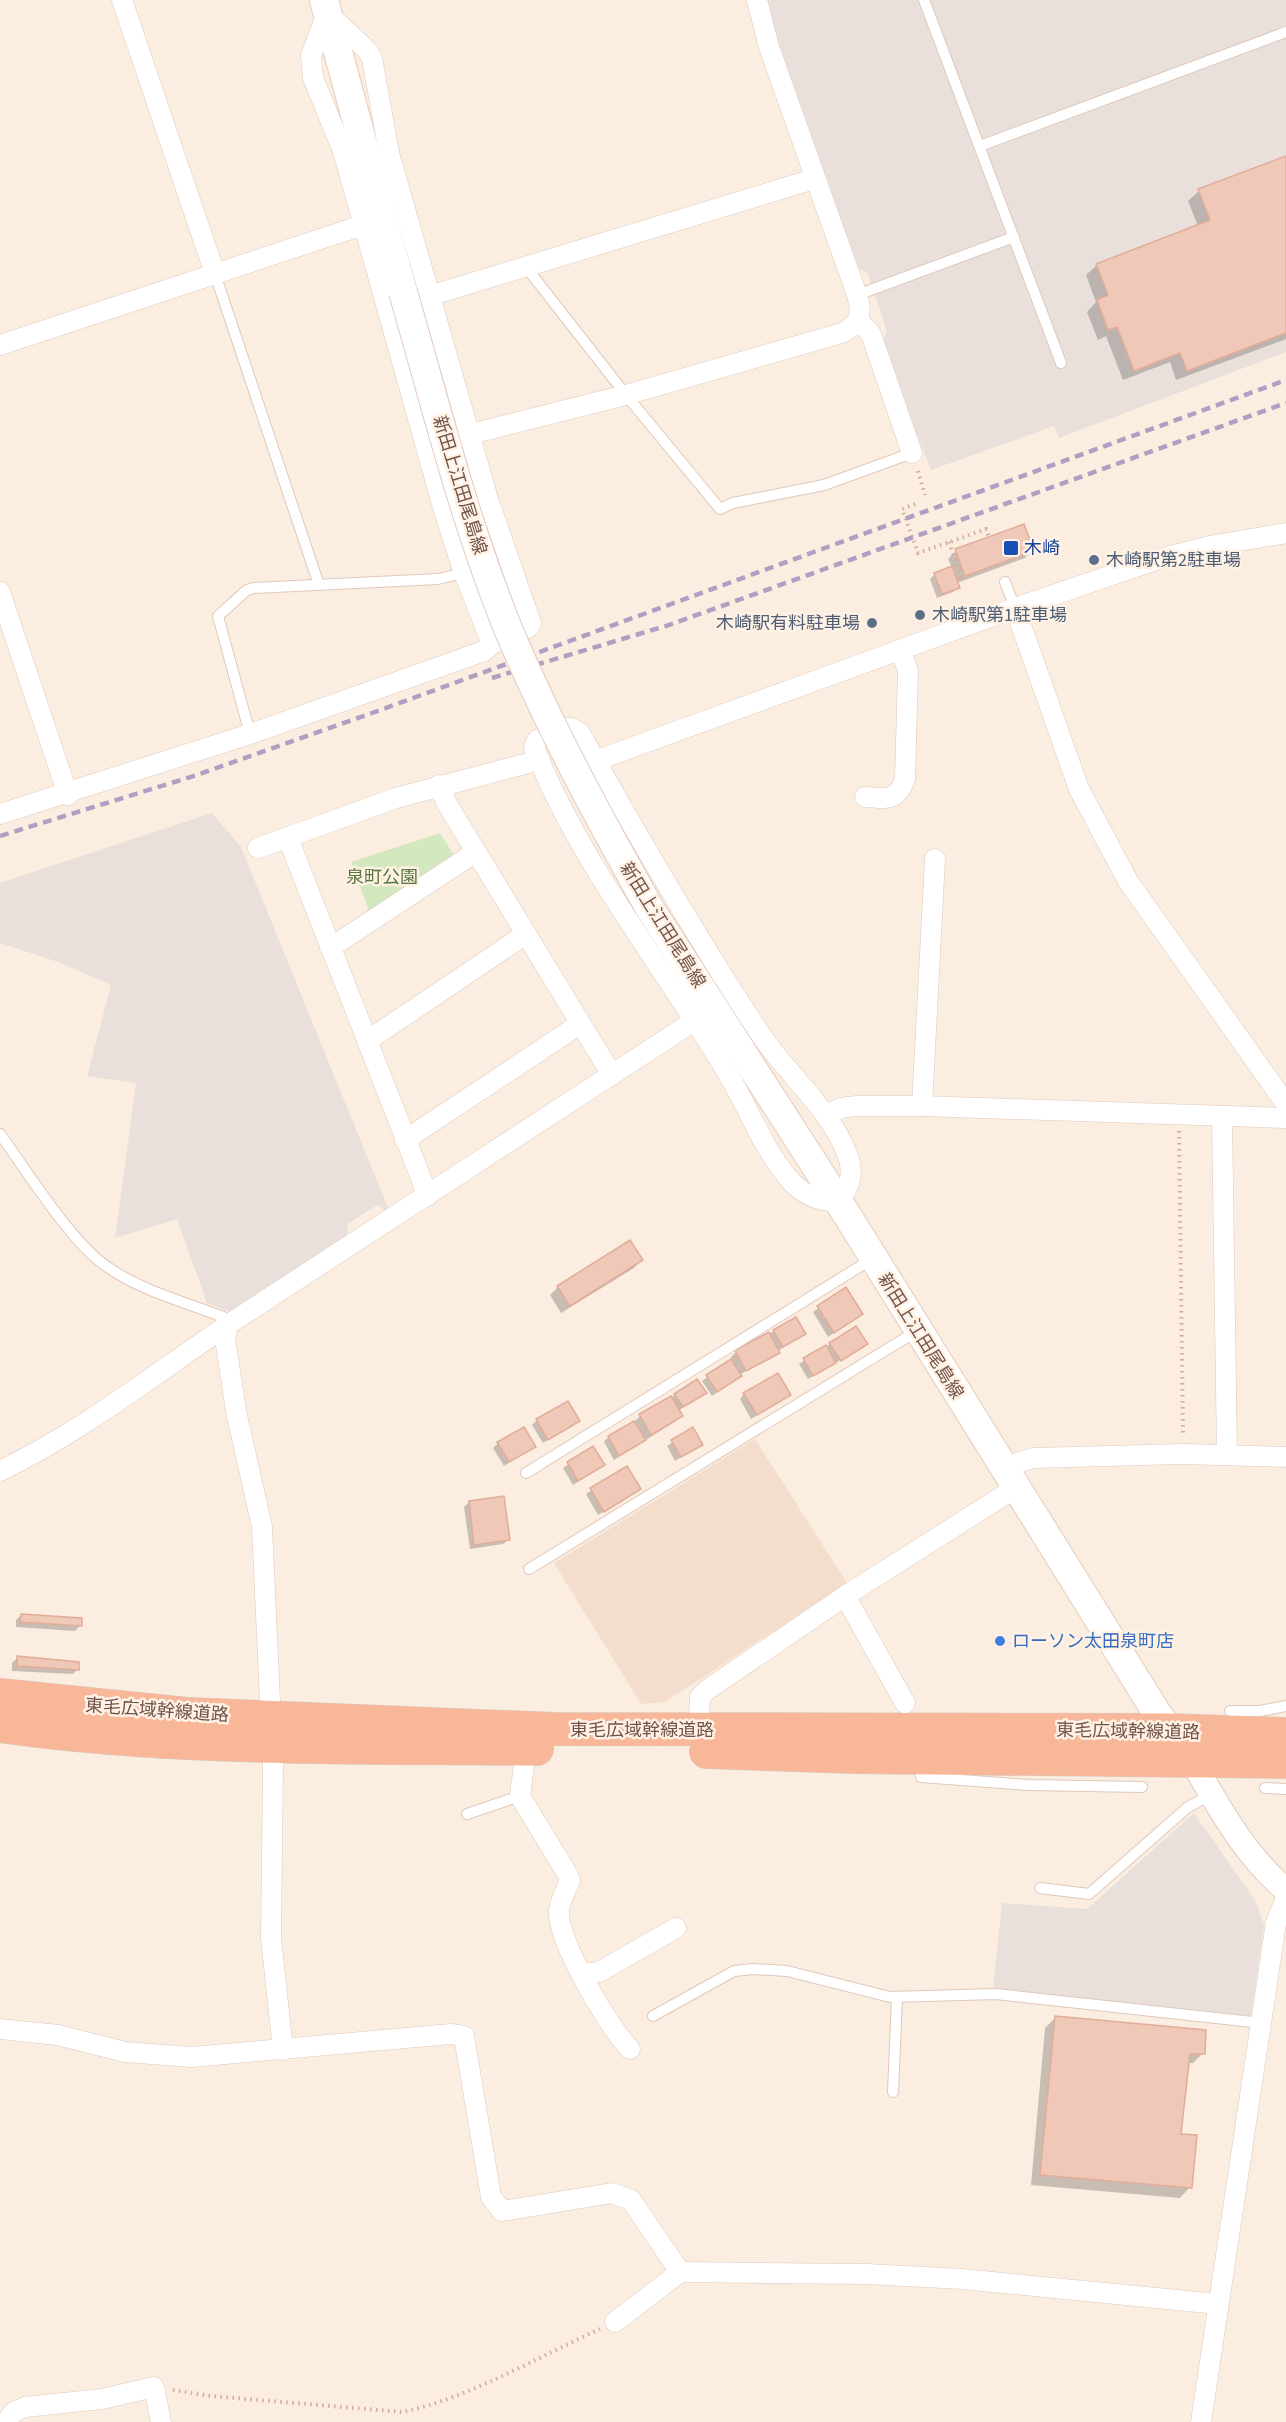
<svg xmlns="http://www.w3.org/2000/svg" width="1286" height="2422" font-family="'Source Sans 3','Noto Sans JP',sans-serif">
	<rect width="100%" height="100%" fill="#fbede0"/>
	<!-- residential -->
	<polygon fill="#f3dece" points="755,1439 847,1583 665,1702 641,1704 554,1563"/>
	<!-- industrial -->
	<g fill="#eae0db">
		<polygon points="763,0 1286,0 1286,352 1059,438 1054,426 931,470 881,343 887,332 868,273 853,266"/>
		<polygon points="212,813 241,847 388,1208 386,1211 377,1205 348,1224 346,1241 231,1313 207,1303 177,1219 115,1238 136,1083 87,1076 111,985 61,963 0,943 0,883"/>
		<polygon points="1194,1813 1255,1900 1264,1925 1251,2016 993,1989 1002,1903 1087,1909"/>
	</g>
	<!-- green -->
	<polygon fill="#d4e8bf" points="440,833 455,857 370,914 351,862"/>
	<!-- shadow -->
	<g fill="#0003">
		<polygon points="1286,157 1286,339 1176,380 1170,362 1123,380 1106,336 1098,340 1087,312 1096,302 1086,275 1097,265 1198,226 1188,201 1199,191"/>
		<polygon points="1032,550 1025,558 957,583 958,587 953,592 937,598 930,579 935,574 952,568 948,559 956,551"/>
		<polygon points="641,1260 634,1268 561,1313 550,1295 558,1287"/>
		<polygon points="845,1289 861,1314 828,1337 813,1312"/>
		<polygon points="774,1331 804,1334 778,1351 773,1357 739,1375 712,1396 702,1381 732,1360 731,1357 736,1352"/>
		<polygon points="830,1344 861,1348 808,1379 799,1364"/>
		<polygon points="705,1393 678,1411 681,1416 676,1421 614,1460 604,1442 608,1437 633,1423 637,1428 639,1427 635,1421 640,1416 675,1395"/>
		<polygon points="744,1394 789,1395 751,1419 740,1399"/>
		<polygon points="537,1420 578,1421 543,1443 532,1425"/>
		<polygon points="693,1429 701,1444 675,1461 667,1446"/>
		<polygon points="498,1443 534,1446 504,1466 493,1448"/>
		<polygon points="593,1448 603,1465 573,1485 563,1468"/>
		<polygon points="626,1468 639,1489 598,1515 586,1494"/>
		<polygon points="469,1502 508,1540 503,1544 470,1549 464,1507"/>
		<polygon points="21,1615 80,1626 75,1631 16,1627 16,1620"/>
		<polygon points="17,1658 78,1669 73,1674 12,1671 12,1663"/>
		<polygon points="1056,2017 1203,2053 1193,2063 1187,2063 1180,2136 1190,2187 1180,2198 1031,2185 1045,2028"/>
	</g>
	<!-- building -->
	<g fill="#f0c8b8" stroke="#e2ac99" stroke-width="1.5">
		<polygon points="1286,156 1286,333 1187,371 1180,353 1134,371 1117,327 1108,330 1097,300 1108,295 1096,264 1210,220 1198,189"/>
		<polygon points="1024,524 1034,551 965,576 955,549"/>
		<polygon points="952,566 960,588 942,594 934,573"/>
		<polygon points="630,1240 643,1260 570,1306 557,1286"/>
		<polygon points="846,1287 863,1314 834,1333 817,1306"/>
		<polygon points="796,1317 806,1334 783,1347 773,1330"/>
		<polygon points="856,1326 868,1344 841,1361 829,1343"/>
		<polygon points="769,1332 780,1353 746,1371 735,1350"/>
		<polygon points="826,1345 836,1363 813,1376 803,1358"/>
		<polygon points="731,1359 742,1376 717,1392 706,1375"/>
		<polygon points="778,1373 791,1395 757,1415 743,1393"/>
		<polygon points="697,1379 707,1393 683,1407 674,1394"/>
		<polygon points="671,1396 683,1416 651,1435 639,1414"/>
		<polygon points="568,1401 580,1421 548,1440 536,1419"/>
		<polygon points="634,1421 646,1440 619,1456 608,1436"/>
		<polygon points="524,1427 536,1447 509,1462 497,1442"/>
		<polygon points="693,1427 703,1445 681,1457 671,1440"/>
		<polygon points="593,1446 605,1465 578,1481 567,1462"/>
		<polygon points="627,1466 641,1489 604,1512 590,1488"/>
		<polygon points="504,1496 510,1540 474,1545 469,1501"/>
		<polygon points="21,1614 82,1618 82,1626 20,1622"/>
		<polygon points="17,1656 79,1662 79,1670 17,1666"/>
		<polygon points="1055,2016 1206,2030 1205,2054 1190,2054 1181,2134 1197,2135 1192,2188 1040,2175"/>
	</g>
	<g fill="none" stroke-linecap="round" stroke-linejoin="round">
		<defs>
			<g id="service">
				<polyline points="924,0 1061,363"/>
				<polyline points="980,146 1286,32"/>
				<polyline points="526,267 626,395 720,509 733,503 824,485 912,453"/>
				<polyline points="215,274 319,585"/>
				<polyline points="857,295 1014,237"/>
				<polyline points="1005,582 1015,608"/>
				<polyline points="250,734 218,616 247,590 254,588 438,579 464,573"/>
				<path d="M0,1134C27,1171 70,1241 106,1266C139,1290 185,1302 223,1317L228,1325"/>
				<polyline points="526,1473 872,1259"/>
				<polyline points="529,1569 917,1331"/>
				<polyline points="1230,1711 1260,1711 1286,1706"/>
				<polyline points="920,1761 921,1777 1028,1785 1142,1787"/>
				<polyline points="1265,1788 1286,1789"/>
				<polyline points="467,1814 520,1796"/>
				<polyline points="1040,1888 1089,1894 1188,1807 1211,1795"/>
				<polyline points="653,2016 734,1971 753,1969 787,1971 890,1997 996,1994 1262,2023"/>
				<polyline points="893,2092 897,1998"/>
			</g>
			<g id="minor">
				<polyline points="122,0 215,274"/>
				<polyline points="429,296 814,179"/>
				<polyline points="859,321 871,334 912,453"/>
				<polyline points="0,345 363,225"/>
				<path d="M459,437L622,396L842,333C860,324 863,314 857,295L769,47L757,0"/>
				<polyline points="0,592 68,795"/>
				<polyline points="1015,608 1079,789 1128,881 1286,1104"/>
				<path d="M563,728H572L580,733C638,837 697,939 763,1038C790,1077 831,1110 848,1156C854,1173 850,1188 838,1201C818,1202 803,1195 790,1180C763,1149 749,1109 728,1074C664,966 580,865 534,747L537,740Z"/>
				<polyline points="595,761 1015,608 1159,559 1210,546 1286,533"/>
				<polyline points="439,785 447,804 612,1075"/>
				<path d="M865,797C887,798 896,803 905,779L908,671L901,651"/>
				<polyline points="0,814 250,734 484,651 492,644 529,627 531,623 488,499 389,153 372,58 367,50 327,13 311,56 313,78 343,151 444,511 464,573 492,644"/>
				<polyline points="288,838 428,1196"/>
				<polyline points="258,848 396,798 540,760"/>
				<polyline points="330,948 476,852"/>
				<polyline points="367,1041 526,934"/>
				<polyline points="922,1106 935,859"/>
				<polyline points="826,1116 840,1108 857,1106 922,1106 1286,1118"/>
				<polyline points="1222,1116 1227,1455"/>
				<polyline points="405,1140 580,1024"/>
				<polyline points="228,1325 225,1338 236,1411 262,1527 273,1766 271,1938 283,2050"/>
				<polyline points="1004,1467 1033,1458 1183,1454 1286,1457"/>
				<path d="M0,1471C83,1431 153,1375 229,1324C384,1222 539,1123 694,1021"/>
				<polyline points="845,1596 905,1703"/>
				<polyline points="698,1730 700,1697 707,1690 845,1596 1017,1487"/>
				<path d="M526,1749L520,1796L568,1875L570,1880C567,1889 560,1900 559,1910C556,1939 609,2028 630,2049"/>
				<polyline points="581,1974 599,1972 676,1928"/>
				<polyline points="0,2029 58,2035 125,2052 192,2057 451,2034 464,2036 491,2197 502,2211 612,2193 631,2200 680,2272"/>
				<polyline points="615,2322 680,2272 867,2274 962,2279 1218,2304"/>
				<polyline points="6,2422 14,2412 25,2407 102,2399 154,2387 161,2422"/>
				<polyline points="1201,2422 1276,1923 1286,1898"/>
			</g>
			<path id="tertiary" d="M1192,1761C1219,1807 1244,1855 1286,1890"/>
			<g id="secondary">
				<polyline points="324,0 403,292"/>
				<polyline points="649,907 847,1215 1155,1710 1179,1744"/>
			</g>
			<g id="trunk">
				<polyline points="0,1695 188,1714 555,1729 1168,1730 1286,1734"/>
				<path d="M0,1726C178,1751 358,1747 537,1749"/>
				<polyline points="706,1752 856,1757 1286,1762"/>
			</g>
		</defs>
		<!-- service casing -->
		<use href="#service" stroke="#dfc9bc" stroke-width="12"/>
		<!-- minor casing -->
		<use href="#minor" stroke="#dfc9bc" stroke-width="21"/>
		<!-- tertiary casing -->
		<use href="#tertiary" stroke="#dfc9bc" stroke-width="26"/>
		<!-- secondary casing -->
		<use href="#secondary" stroke="#e6cbbc" stroke-width="30"/>
		<!-- trunk casing -->
		<use href="#trunk" stroke="#d7cfcc" stroke-width="34"/>
		<!-- path -->
		<g stroke="#d4ab9c" stroke-width="4" stroke-dasharray="1.5 4.5" stroke-linecap="butt">
			<polyline points="918,471 925,495"/>
			<polyline points="915,504 902,509 918,553 986,529 989,537"/>
			<polyline points="949,542 961,577 956,578"/>
			<polyline points="1179,1131 1183,1436"/>
			<path d="M173,2390L211,2396L402,2412C467,2399 538,2357 600,2329"/>
		</g>
		<!-- service -->
		<use href="#service" stroke="#fff" stroke-width="10"/>
		<!-- minor -->
		<use href="#minor" stroke="#fff" stroke-width="20"/>
		<!-- tertiary -->
		<use href="#tertiary" stroke="#fff" stroke-width="24"/>
		<!-- secondary -->
		<use href="#secondary" stroke="#fff" stroke-width="28"/>
		<!-- trunk -->
		<use href="#trunk" stroke="#f8b798" stroke-width="33"/>
		<!-- rail -->
		<g stroke="#afa0c3" stroke-width="4.5" stroke-dasharray="9 6" stroke-linecap="butt">
			<polyline points="492,678 669,625 1286,403"/>
			<polyline points="0,836 197,775 372,713 1286,380"/>
		</g>
		<defs>
			<path id="secondary-bridge" d="M403,292C436,406 464,521 509,631C549,726 598,816 649,907"/>
		</defs>
		<!-- secondary-bridge casing -->
		<use href="#secondary-bridge" stroke="#e6cbbc" stroke-width="30" stroke-linecap="butt"/>
		<!-- secondary-bridge -->
		<use href="#secondary-bridge" stroke="#fff" stroke-width="28"/>
	</g>
	<!-- markers -->
	<rect fill="#1a4fb4" stroke="#fff2e5" stroke-width="2" x="1003" y="540" width="16" height="16" rx="3"/>
	<g fill="#5c6f8a" stroke="#fff2e5" stroke-width="2">
		<circle cx="1094" cy="560" r="6"/>
		<circle cx="920" cy="615" r="6"/>
		<circle cx="872" cy="623" r="6"/>
	</g>
	<circle fill="#3f7fe0" stroke="#fff2e5" stroke-width="2" cx="1000" cy="1641" r="6"/>
	<g text-anchor="middle" stroke-width="5" stroke-linejoin="round" paint-order="stroke">
		<!-- street labels -->
		<g font-size="18" fill="#715248" stroke="#fff2e5">
			<text transform="translate(460 485) rotate(73)" y="6">新田上江田尾島線</text>
			<text transform="translate(663 925) rotate(58)" y="6">新田上江田尾島線</text>
			<text transform="translate(921 1336) rotate(58)" y="6">新田上江田尾島線</text>
			<text transform="translate(157 1710) rotate(4)" y="6">東毛広域幹線道路</text>
			<text x="642" y="1736">東毛広域幹線道路</text>
			<text transform="translate(1128 1731) rotate(1)" y="6">東毛広域幹線道路</text>
		</g>
		<!-- transit labels -->
		<g font-size="18" fill="#164399" stroke="#fff2e5" text-anchor="start">
			<text x="1024" y="554">木崎</text>
		</g>
		<!-- service labels -->
		<g font-size="18" fill="#4e5e75" stroke="#fff2e5" text-anchor="start">
			<text x="1106" y="566">木崎駅第2駐車場</text>
			<text x="932" y="621">木崎駅第1駐車場</text>
			<text x="860" y="629" text-anchor="end">木崎駅有料駐車場</text>
		</g>
		<!-- park labels -->
		<g font-size="18" fill="#577741" stroke="#fff2e5">
			<text x="382" y="883">泉町公園</text>
		</g>
		<!-- shop labels -->
		<g font-size="18" fill="#366cbe" stroke="#fff2e5" text-anchor="start">
			<text x="1012" y="1647">ローソン太田泉町店</text>
		</g>
	</g>
</svg>
